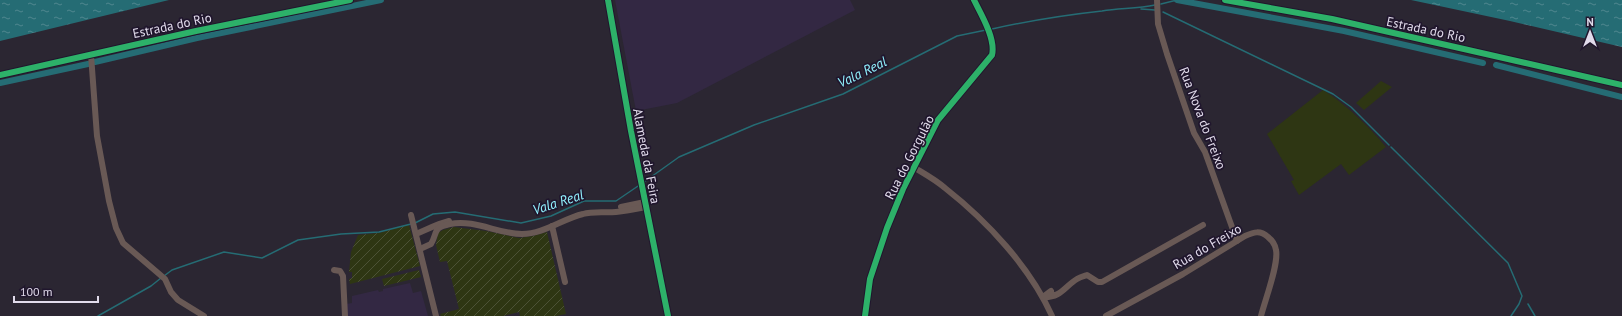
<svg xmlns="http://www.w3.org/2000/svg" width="1622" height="316" font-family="'PT Sans',sans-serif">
	<defs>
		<pattern id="garden-furrows" width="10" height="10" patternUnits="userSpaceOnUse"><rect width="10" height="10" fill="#2e3613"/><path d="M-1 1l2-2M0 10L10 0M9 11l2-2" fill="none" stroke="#4c5236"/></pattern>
		<pattern id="water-ripples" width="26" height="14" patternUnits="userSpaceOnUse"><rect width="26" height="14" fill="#256c74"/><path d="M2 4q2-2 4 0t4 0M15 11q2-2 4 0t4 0" fill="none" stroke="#4f878f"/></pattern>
	</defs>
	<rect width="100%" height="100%" fill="#2b2632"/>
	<!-- built -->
	<g fill="#332843">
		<polygon points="615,0 850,0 855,10 677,103 636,111"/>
		<polygon points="410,283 413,293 421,291 428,316 347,316 346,304 352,303 352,296 378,290 379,292 383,291 383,289"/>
	</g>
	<!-- grass -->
	<g fill="#2e3613">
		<polygon points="1381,81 1392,87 1364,110 1356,103"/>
		<path d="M1323,90C1344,103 1370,127 1386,147L1349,175L1341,164L1299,195L1291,181L1294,180L1267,134Z"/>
	</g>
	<!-- garden -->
	<g fill="url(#garden-furrows)">
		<polygon points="409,225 420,266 350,284 349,279 352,278 352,272 349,272 351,252 358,235 379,233"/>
		<polygon points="454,227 486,231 519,238 533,236 547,232 566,314 556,316 520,316 519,312 503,316 441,316 440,314 459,309 447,261 440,262 436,245 438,233 443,230"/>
		<polygon points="419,270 421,277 384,286 382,279"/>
	</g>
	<!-- water -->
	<g fill="url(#water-ripples)">
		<polygon points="0,0 169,0 0,41"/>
		<polygon points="1411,0 1622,0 1622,47 1510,21"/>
	</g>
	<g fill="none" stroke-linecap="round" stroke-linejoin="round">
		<!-- stream -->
		<g stroke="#256c74" stroke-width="1.5">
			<polyline points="1161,4 1177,0"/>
			<polyline points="1141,9 1155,10"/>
			<polyline points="1163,12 1333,94 1351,107 1389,145"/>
			<path d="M992,29C1028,21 1065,15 1102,11C1120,8 1137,9 1155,5"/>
			<polyline points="1391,147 1508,263 1522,296 1519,304 1511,316"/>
			<polyline points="644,182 679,157 754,125 843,94 957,36 986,30"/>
			<polyline points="415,223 433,214 455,212 521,223 551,216 584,201 616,201 641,184"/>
			<polyline points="164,276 172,270 224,252 262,258 298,240 341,234 379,232 411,224"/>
			<polyline points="1528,304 1535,316"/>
			<polyline points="98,316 151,286 161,278"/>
		</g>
		<!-- canal -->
		<g stroke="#256c74" stroke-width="6">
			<polyline points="1177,0 1344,31 1483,63"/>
			<polyline points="95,62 197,38 381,0"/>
			<polyline points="1496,65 1622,97"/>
			<polyline points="0,83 88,64"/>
		</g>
		<!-- minor -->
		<g stroke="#695955" stroke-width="6">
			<polyline points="608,0 631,131 668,316"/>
			<polyline points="1157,0 1158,24 1167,54 1194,133 1205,152 1237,241"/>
			<polyline points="1225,0 1332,19 1622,85"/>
			<polyline points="91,55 97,136 109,201 116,228 123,243 165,279 171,292 178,300 204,316"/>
			<polyline points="0,75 196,31 350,0"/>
			<path d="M915,168C925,174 936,180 945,188C987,221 1030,267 1052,316"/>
			<polyline points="621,207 645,202"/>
			<polyline points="411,215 436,316"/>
			<polyline points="552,226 565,282"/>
			<path d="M416,234C428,229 437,224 449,221"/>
			<path d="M420,249L431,244C438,232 432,228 450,224C475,219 498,234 522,234C544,234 562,219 583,214C593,211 605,213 616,212C626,211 636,209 646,207"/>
			<polyline points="334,270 340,271 343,276 345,316"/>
			<path d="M1051,291L1043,297C1061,298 1065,286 1077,279C1080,277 1084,276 1087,275L1098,282H1102L1203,225"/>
			<path d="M865,316L870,279L887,228L903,189L938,120L992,55C996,39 981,14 974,0"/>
			<path d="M1106,316L1183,274L1245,236C1254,232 1260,230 1268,237C1272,240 1275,244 1276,250C1279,264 1265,300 1261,316"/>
		</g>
		<defs>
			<g id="cycleway">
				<polyline points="608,0 631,131 668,316"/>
				<polyline points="1225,0 1332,19 1622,85"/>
				<polyline points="0,75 196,31 350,0"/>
				<path d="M865,316L870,279L887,228L903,189L938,120L992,55C996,39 981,14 974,0"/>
			</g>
		</defs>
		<!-- cycleway casing -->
		<use href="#cycleway" stroke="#20162d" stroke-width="8"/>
		<!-- cycleway -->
		<use href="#cycleway" stroke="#2db169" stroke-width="6"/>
	</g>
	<g text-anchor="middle" stroke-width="3.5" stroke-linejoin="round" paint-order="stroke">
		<!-- street labels -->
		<g font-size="13" fill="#e1dbeb" stroke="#20162d">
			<text transform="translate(172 25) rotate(-12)" y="5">Estrada do Rio</text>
			<text transform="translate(1426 29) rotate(12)" y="5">Estrada do Rio</text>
			<text transform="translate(1203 118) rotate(69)" y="5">Rua Nova do Freixo</text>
			<text transform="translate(647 156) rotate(79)" y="5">Alameda da Feira</text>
			<text transform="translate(909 157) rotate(-63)" y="5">Rua do Gorgulão</text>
			<text transform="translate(1207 246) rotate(-30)" y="5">Rua do Freixo</text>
		</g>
		<!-- water labels -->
		<g font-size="14" font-style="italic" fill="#90f1fd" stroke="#20162d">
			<text transform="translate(862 72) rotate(-26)" y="5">Vala Real</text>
			<text transform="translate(558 202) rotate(-18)" y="5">Vala Real</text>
		</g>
	</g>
	<!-- north arrow -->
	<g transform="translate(1590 32)" stroke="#20162d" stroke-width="3" paint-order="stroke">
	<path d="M0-3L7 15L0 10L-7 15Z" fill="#e1dbeb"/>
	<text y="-6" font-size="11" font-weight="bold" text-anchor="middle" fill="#e1dbeb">N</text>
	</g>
	<!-- scale -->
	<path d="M14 296v6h84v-6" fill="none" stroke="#e1dbeb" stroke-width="2"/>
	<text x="20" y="296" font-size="12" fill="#e1dbeb" stroke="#20162d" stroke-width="3" paint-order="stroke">100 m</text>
</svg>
